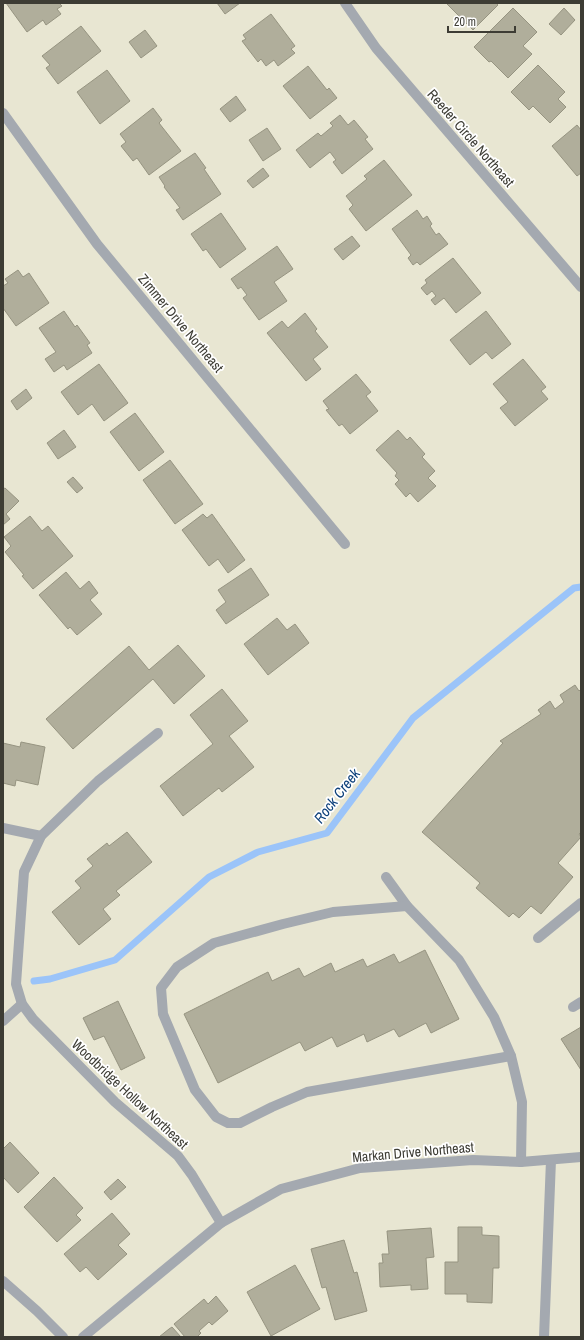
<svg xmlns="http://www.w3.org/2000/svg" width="584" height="1340" font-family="'Archivo Narrow',sans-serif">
	<rect width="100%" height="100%" fill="#e8e6d2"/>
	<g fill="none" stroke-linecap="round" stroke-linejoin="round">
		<!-- stream -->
		<polyline stroke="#9bc4f9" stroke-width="7" points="34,981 50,979 115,960 209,877 258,852 327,833 413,718 574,588 581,587"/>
	</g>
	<!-- building -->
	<g fill="#b0ae9b" stroke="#969481">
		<polygon points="6,3 59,3 62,6 57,9 61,14 46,25 43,20 27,32"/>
		<polygon points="217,3 240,3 225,14"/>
		<polygon points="446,3 496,3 498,5 473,30"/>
		<polygon points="513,8 537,32 523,46 532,54 508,78 491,61 489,62 474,47"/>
		<polygon points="564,8 575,20 561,35 549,24"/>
		<polygon points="271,14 295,46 291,49 295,53 278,66 274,60 266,66 261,59 258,62 242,41 246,39 243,35"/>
		<polygon points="81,26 101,51 58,84 46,68 50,65 42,56"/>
		<polygon points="145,30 157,46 141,58 129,42"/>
		<polygon points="538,65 565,92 558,99 566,107 550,123 533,106 529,110 511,92"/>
		<polygon points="308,66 327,90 329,88 337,98 310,119 283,86"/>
		<polygon points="107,70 130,101 100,124 77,92"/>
		<polygon points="236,96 246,110 230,122 220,109"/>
		<polygon points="153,108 162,120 159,123 181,151 149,175 137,158 133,161 121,146 126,142 120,134"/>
		<polygon points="340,115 348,125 354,120 368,137 365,139 373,149 342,174 333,162 336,160 330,152 310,168 296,150 318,133 321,136 333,126 330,123"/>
		<polygon points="577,125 581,130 581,173 577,176 552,146"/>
		<polygon points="267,128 281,149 263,161 249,140"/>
		<polygon points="195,153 206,168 204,169 221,194 183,220 176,210 180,208 164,187 165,186 159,177"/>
		<polygon points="384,160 412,195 366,231 349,209 353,205 346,196 367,179 364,176"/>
		<polygon points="263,168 269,176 253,188 247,181"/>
		<polygon points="417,210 423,219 427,216 432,224 430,226 436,235 439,233 448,244 420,265 417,262 413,265 408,258 411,255 392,229"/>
		<polygon points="221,213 246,249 220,268 206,249 203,251 191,234"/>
		<polygon points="352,236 360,246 343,260 334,249"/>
		<polygon points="277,246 293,269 274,282 287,301 259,320 243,298 247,295 241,287 238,289 231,279"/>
		<polygon points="453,258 481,293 456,313 444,298 435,305 431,300 436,296 432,291 427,295 421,288 427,283 425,280"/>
		<polygon points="18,270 23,277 29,273 49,303 16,326 3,308 3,286 8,283 5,279"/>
		<polygon points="64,311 75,327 77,325 90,343 87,345 92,353 67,370 64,365 54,372 45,359 56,352 39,328"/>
		<polygon points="486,311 511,344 492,359 486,352 470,365 450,340"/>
		<polygon points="305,313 317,329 315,331 328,347 313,359 321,369 306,381 267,333 282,321 288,328"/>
		<polygon points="523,359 546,387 541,391 548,399 515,426 500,408 508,402 493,384"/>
		<polygon points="99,364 128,403 104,421 92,404 78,415 61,392"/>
		<polygon points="356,374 371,392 366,396 378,411 350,434 342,424 339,426 326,410 329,409 323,401"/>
		<polygon points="26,389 32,398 17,410 11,401"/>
		<polygon points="135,413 164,452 139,471 110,432"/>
		<polygon points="64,430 76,447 58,459 47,443"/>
		<polygon points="398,430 407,440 410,437 425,454 422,457 435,471 428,478 436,486 418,502 410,493 406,497 395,484 399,480 395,476 397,473 376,450"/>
		<polygon points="170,460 203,504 175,524 143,480"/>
		<polygon points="73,477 83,488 77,493 67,482"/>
		<polygon points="5,488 19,501 6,514 10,519 3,525 3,489"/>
		<polygon points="203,514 207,518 212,514 245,560 228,573 218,559 209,566 182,530"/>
		<polygon points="30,516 42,531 48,526 73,556 33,589 22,576 24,575 5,552 11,546 4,537"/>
		<polygon points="251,568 269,595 226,624 216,610 226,602 218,590"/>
		<polygon points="66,572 80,589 89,581 98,593 90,600 102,614 77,635 70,627 68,629 39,595"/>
		<polygon points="277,618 287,630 295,624 309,643 268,675 244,644"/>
		<polygon points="178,645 205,676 174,704 153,679 73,749 46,719 129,646 149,670"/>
		<polygon points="575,685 579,691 581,689 581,832 579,834 581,837 558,863 573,877 541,914 531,906 519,918 513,913 509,917 476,888 480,883 422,832 503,743 500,741 541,714 538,710 550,701 555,709 564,702 560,695"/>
		<polygon points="222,689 248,721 229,736 254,767 222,792 219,788 183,816 160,786 213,744 190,715"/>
		<polygon points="21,742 45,747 38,785 16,780 15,786 3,783 3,743 20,747"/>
		<polygon points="127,832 152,862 116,891 120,895 103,909 111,919 79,945 52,912 81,888 75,881 93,866 87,859 107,843 109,846"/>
		<polygon points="425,950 459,1019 431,1033 426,1023 399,1037 394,1029 367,1042 364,1034 337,1047 332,1037 305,1051 300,1042 218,1083 184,1014 268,972 272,981 299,968 304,977 331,963 335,972 363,959 367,967 394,954 399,963"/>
		<polygon points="118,1001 145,1058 121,1070 104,1036 94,1040 83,1018"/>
		<polygon points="581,1027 581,1070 561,1039"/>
		<polygon points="10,1142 39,1173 18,1193 3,1177 3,1149"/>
		<polygon points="54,1177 83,1208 76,1215 81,1220 57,1242 24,1207"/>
		<polygon points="118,1179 126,1187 111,1200 104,1192"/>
		<polygon points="112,1213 130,1234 118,1245 127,1254 98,1280 86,1267 80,1272 64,1254"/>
		<polygon points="458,1227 482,1227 482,1235 499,1236 499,1268 493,1268 492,1303 467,1302 467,1294 445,1294 445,1262 458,1262"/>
		<polygon points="431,1228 434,1257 426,1258 428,1289 411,1290 411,1285 380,1287 379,1263 383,1263 382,1254 389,1254 387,1231"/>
		<polygon points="344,1240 354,1273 357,1272 367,1311 335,1320 326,1287 322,1288 311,1249"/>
		<polygon points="295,1265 320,1309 271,1336 247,1292"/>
		<polygon points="216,1296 228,1311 212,1325 209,1322 199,1331 201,1333 197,1337 185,1337 174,1324 204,1299 208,1304"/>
		<polygon points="172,1327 181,1337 159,1337 169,1329"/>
	</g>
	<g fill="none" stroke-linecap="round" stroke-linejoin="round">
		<!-- lane -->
		<g stroke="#a4a9b0" stroke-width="10">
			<polyline points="573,1007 581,1002"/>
			<polyline points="544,1337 551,1160"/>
		</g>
		<!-- street -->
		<g stroke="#a4a9b0" stroke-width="10">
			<polyline points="345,3 376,48 581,287"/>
			<polyline points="3,113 97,244 345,544"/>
			<polyline points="158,733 98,781 41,836 24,872 16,984 22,1004 33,1019 115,1102 178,1156 192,1175 221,1223"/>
			<polyline points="3,828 41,836"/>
			<polyline points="386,877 407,906 459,960 494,1017 511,1056 522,1102 521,1162"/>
			<polyline points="407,906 333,912 283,924 214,943 177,967 161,988 163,1014 195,1090 216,1117 228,1123 240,1123 272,1107 307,1092 511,1056"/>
			<polyline points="538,938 581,903"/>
			<polyline points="3,1021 22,1004"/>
			<polyline points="3,1281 37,1311 63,1337"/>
			<polyline points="83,1337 221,1223 281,1189 360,1168 473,1160 521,1162 581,1157"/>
		</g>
	</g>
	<g text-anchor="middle" stroke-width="3.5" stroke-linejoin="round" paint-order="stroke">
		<!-- street labels -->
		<g font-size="14" fill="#3d3c34" stroke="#fff">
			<text transform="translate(471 138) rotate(49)" y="5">Reeder Circle Northeast</text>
			<text transform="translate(181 323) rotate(50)" y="5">Zimmer Drive Northeast</text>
			<text transform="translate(130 1094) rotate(43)" y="5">Woodbridge Hollow Northeast</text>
			<text transform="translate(413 1152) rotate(-5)" y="5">Markan Drive Northeast</text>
		</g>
		<!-- water labels -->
		<g font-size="15" font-style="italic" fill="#0e417b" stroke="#fff">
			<text transform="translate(337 796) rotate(-52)" y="5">Rock Creek</text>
		</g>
	</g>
	<!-- border -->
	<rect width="584" height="1340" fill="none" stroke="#3d3c34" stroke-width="8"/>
	<!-- scale -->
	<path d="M448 26v6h67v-6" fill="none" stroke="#3d3c34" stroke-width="2"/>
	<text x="454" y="26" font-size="12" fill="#3d3c34" stroke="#ffffff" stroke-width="3" paint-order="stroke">20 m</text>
</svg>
